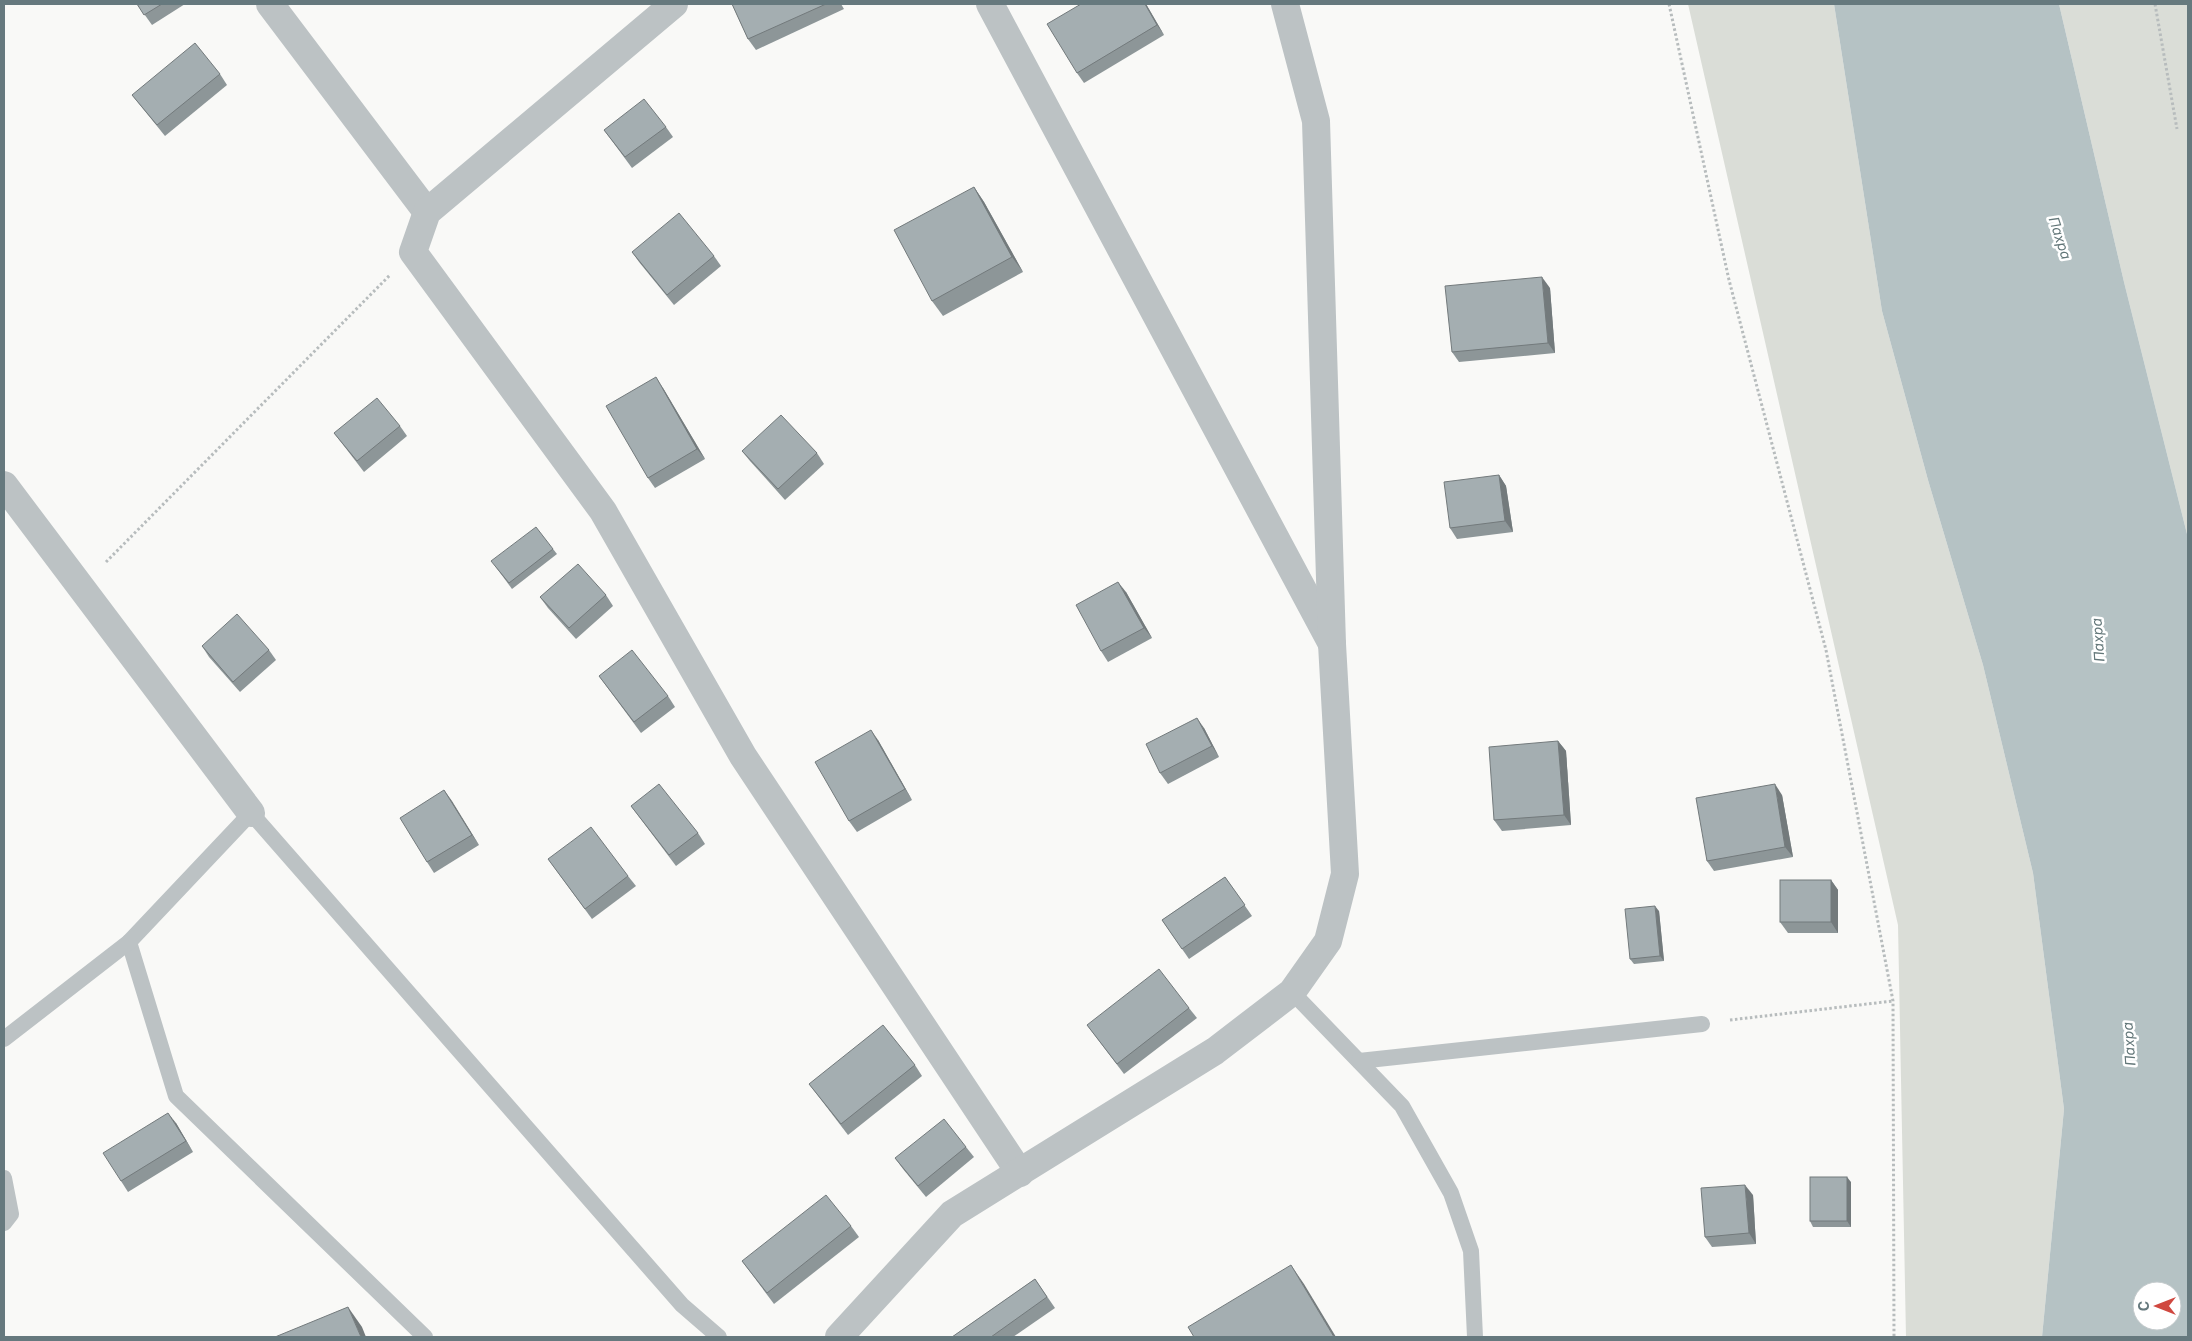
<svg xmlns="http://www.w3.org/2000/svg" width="2192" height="1341" font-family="Inter,sans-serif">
	<rect width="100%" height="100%" fill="#f9f9f7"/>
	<!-- green -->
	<g fill="#daddd7">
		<polygon points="1688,4 1834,4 1882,311 1928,480 1983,665 2033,873 2064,1109 2042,1337 1906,1337 1898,925"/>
		<polygon points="2059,4 2188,4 2188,538 2124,282"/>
	</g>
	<!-- water -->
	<path fill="#b5c2c4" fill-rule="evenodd" d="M1834,4H2059L2124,282L2188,538V1337H2042L2064,1109L2033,873L1983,665L1928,480L1882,311ZM2142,1291H2172V1321H2142Z"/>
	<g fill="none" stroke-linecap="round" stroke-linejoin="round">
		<!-- path -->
		<g stroke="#b7bcbd" stroke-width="3" stroke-dasharray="2.5 2.5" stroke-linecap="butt">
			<polyline points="1669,4 1729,280 1826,650 1893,1001 1894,1337"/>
			<polyline points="2155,4 2177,129"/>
			<polyline points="106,562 390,275"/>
			<polyline points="1730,1020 1893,1001"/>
		</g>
		<!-- service -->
		<g stroke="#bcc2c4" stroke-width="16">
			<polyline points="129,942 176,1096 425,1337"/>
			<polyline points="1292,992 1402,1106 1451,1193 1471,1251 1475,1337"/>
			<polyline points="4,1039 129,942 251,813 682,1305 719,1337"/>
			<polyline points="1359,1061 1702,1024"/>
			<polyline points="4,1178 11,1214 4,1223"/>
		</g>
		<!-- minor -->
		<g stroke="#bcc2c4" stroke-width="28">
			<polyline points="270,4 427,212"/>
			<polyline points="674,4 427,212 413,252 603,511 743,756 1020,1173"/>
			<polyline points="990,4 1332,644"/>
			<polyline points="4,485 251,813"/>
		</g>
		<!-- tertiary -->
		<polyline stroke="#bcc2c4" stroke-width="28" points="839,1337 952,1214 1215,1051 1292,992 1328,941 1345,874 1332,644 1316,121 1285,4"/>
	</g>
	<!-- wall -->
	<g fill="#8d9698">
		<polygon points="137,4 185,4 152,25"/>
		<polygon points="732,4 841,4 844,9 756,50 748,39"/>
		<polygon points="1081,4 1146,4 1164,35 1084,83 1077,73"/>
		<polygon points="220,74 227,85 165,136 140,105 132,95"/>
		<polygon points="666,127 673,137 632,168 604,130"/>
		<polygon points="974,187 984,202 1023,272 943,316 932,301"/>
		<polygon points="632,252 714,256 721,266 674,305 639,262"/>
		<polygon points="1550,288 1555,353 1459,362 1452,352"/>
		<polygon points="663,388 705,459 655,488 648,478"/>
		<polygon points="400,426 407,436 364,472 334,433"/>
		<polygon points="742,451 817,453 824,464 785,500 750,461"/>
		<polygon points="1499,475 1506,486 1513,532 1457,539 1450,528"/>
		<polygon points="553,549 557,554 512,589 495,566"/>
		<polygon points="1126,592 1152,638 1108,662 1101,651"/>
		<polygon points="606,595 613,606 576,639 548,608 540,597"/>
		<polygon points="202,646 269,650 276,660 240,692 209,657"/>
		<polygon points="599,676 668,696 675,707 641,733"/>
		<polygon points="1204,728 1219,757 1168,784 1160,773"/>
		<polygon points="878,740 912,800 857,832 849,821"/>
		<polygon points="1558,741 1566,751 1571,825 1502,831 1494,820"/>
		<polygon points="444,790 479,845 434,873 427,862"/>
		<polygon points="1782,795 1793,857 1714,871 1707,861"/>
		<polygon points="631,806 698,833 705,844 676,866"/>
		<polygon points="548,859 628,876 636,886 592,919"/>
		<polygon points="1225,877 1252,916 1189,959 1162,920"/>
		<polygon points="1831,880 1838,890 1838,933 1788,933 1780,922"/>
		<polygon points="1659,911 1664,961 1634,964 1630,959"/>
		<polygon points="1189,1008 1197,1018 1124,1074 1087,1025"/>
		<polygon points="915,1065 922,1076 848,1135 809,1084"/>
		<polygon points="176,1123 193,1152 128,1192 121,1181"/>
		<polygon points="966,1147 974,1157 926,1197 903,1169 895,1158"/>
		<polygon points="1851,1182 1851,1227 1813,1227 1810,1221"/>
		<polygon points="1753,1195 1756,1244 1712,1247 1705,1237"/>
		<polygon points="851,1226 859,1237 774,1304 742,1261"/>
		<polygon points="1035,1279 1055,1308 1013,1337 952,1337"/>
	</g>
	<!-- shaded-wall -->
	<g fill="#737a7c">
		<polygon points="1145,4 1146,4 1164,35 1157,25"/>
		<polygon points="974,187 984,202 1023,272 1012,257"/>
		<polygon points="1542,277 1550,288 1555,353 1548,343"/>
		<polygon points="656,377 663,388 705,459 697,449"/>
		<polygon points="1499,475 1506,486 1513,532 1505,521"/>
		<polygon points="1118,582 1126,592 1152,638 1144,628"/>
		<polygon points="1197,718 1204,728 1219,757 1212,746"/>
		<polygon points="871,730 878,740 912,800 905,789"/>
		<polygon points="1558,741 1566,751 1571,825 1564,815"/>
		<polygon points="1775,784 1782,795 1793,857 1785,847"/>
		<polygon points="444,790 452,801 479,845 472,835"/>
		<polygon points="1831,880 1838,890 1838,933 1831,922"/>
		<polygon points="1655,906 1659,911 1664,961 1660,956"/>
		<polygon points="168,1113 176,1123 193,1152 186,1141"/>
		<polygon points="1847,1177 1851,1182 1851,1227 1847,1221"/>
		<polygon points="1745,1185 1753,1195 1756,1244 1749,1233"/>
		<polygon points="1291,1265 1304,1284 1336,1337 1334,1337"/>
		<polygon points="348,1307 362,1327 366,1337 361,1337"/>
	</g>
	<!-- building -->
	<g fill="#a4aeb1" stroke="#737a7c">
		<polygon points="137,4 162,4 144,15"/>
		<polygon points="732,4 826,4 748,39"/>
		<polygon points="1081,4 1145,4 1157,25 1077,73 1047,24"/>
		<polygon points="195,43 220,74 157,125 132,95"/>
		<polygon points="644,99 666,127 625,157 604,130"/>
		<polygon points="974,187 1012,257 932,301 894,230"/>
		<polygon points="679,213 714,256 667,295 632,252"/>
		<polygon points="1542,277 1548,343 1452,352 1445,286"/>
		<polygon points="656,377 697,449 648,478 606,406"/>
		<polygon points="377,398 400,426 357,461 334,433"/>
		<polygon points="781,415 817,453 778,489 742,451"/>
		<polygon points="1499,475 1505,521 1450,528 1444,482"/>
		<polygon points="536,527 553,549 509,583 491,561"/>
		<polygon points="578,564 606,595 569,628 540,597"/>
		<polygon points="1118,582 1144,628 1101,651 1076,605"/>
		<polygon points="237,614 269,650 233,682 202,646"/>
		<polygon points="632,650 668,696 634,722 599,676"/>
		<polygon points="1197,718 1212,746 1160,773 1146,744"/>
		<polygon points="871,730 905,789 849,821 815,762"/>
		<polygon points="1558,741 1564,815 1494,820 1489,747"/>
		<polygon points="659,784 698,833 669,855 631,806"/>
		<polygon points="1775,784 1785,847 1707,861 1696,798"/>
		<polygon points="444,790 472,835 427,862 400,818"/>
		<polygon points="591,827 628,876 585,909 548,859"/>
		<polygon points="1225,877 1245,905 1182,949 1162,920"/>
		<rect x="1780" y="880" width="51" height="42"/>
		<polygon points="1655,906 1660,956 1630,959 1625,909"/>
		<polygon points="1159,969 1189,1008 1117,1064 1087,1025"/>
		<polygon points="883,1025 915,1065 841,1124 809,1084"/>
		<polygon points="168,1113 186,1141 121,1181 103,1153"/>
		<polygon points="944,1119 966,1147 918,1186 895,1158"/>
		<rect x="1810" y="1177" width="37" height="44"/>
		<polygon points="1745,1185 1749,1233 1705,1237 1701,1188"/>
		<polygon points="826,1195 851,1226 767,1293 742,1261"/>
		<polygon points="1291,1265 1334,1337 1194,1337 1188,1327"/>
		<polygon points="1035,1279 1047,1297 991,1337 952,1337"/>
		<polygon points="348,1307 361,1337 275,1337"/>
	</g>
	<g text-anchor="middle" stroke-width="5" stroke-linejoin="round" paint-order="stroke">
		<!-- water labels -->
		<g font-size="14" font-style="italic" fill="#627678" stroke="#fff">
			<text transform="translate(2060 238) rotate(72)" y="5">Пахра</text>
			<text transform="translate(2098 640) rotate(-94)" y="5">Пахра</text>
			<text transform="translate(2129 1044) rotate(-94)" y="5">Пахра</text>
		</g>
	</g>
	<!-- border -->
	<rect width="2192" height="1341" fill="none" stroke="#66797e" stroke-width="10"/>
	<!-- north arrow -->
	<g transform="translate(2157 1306) rotate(270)"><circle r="24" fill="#ffffff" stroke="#c2c9cb"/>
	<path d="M0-4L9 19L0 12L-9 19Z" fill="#d04840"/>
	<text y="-8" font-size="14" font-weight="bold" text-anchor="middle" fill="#66797e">С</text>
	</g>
</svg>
